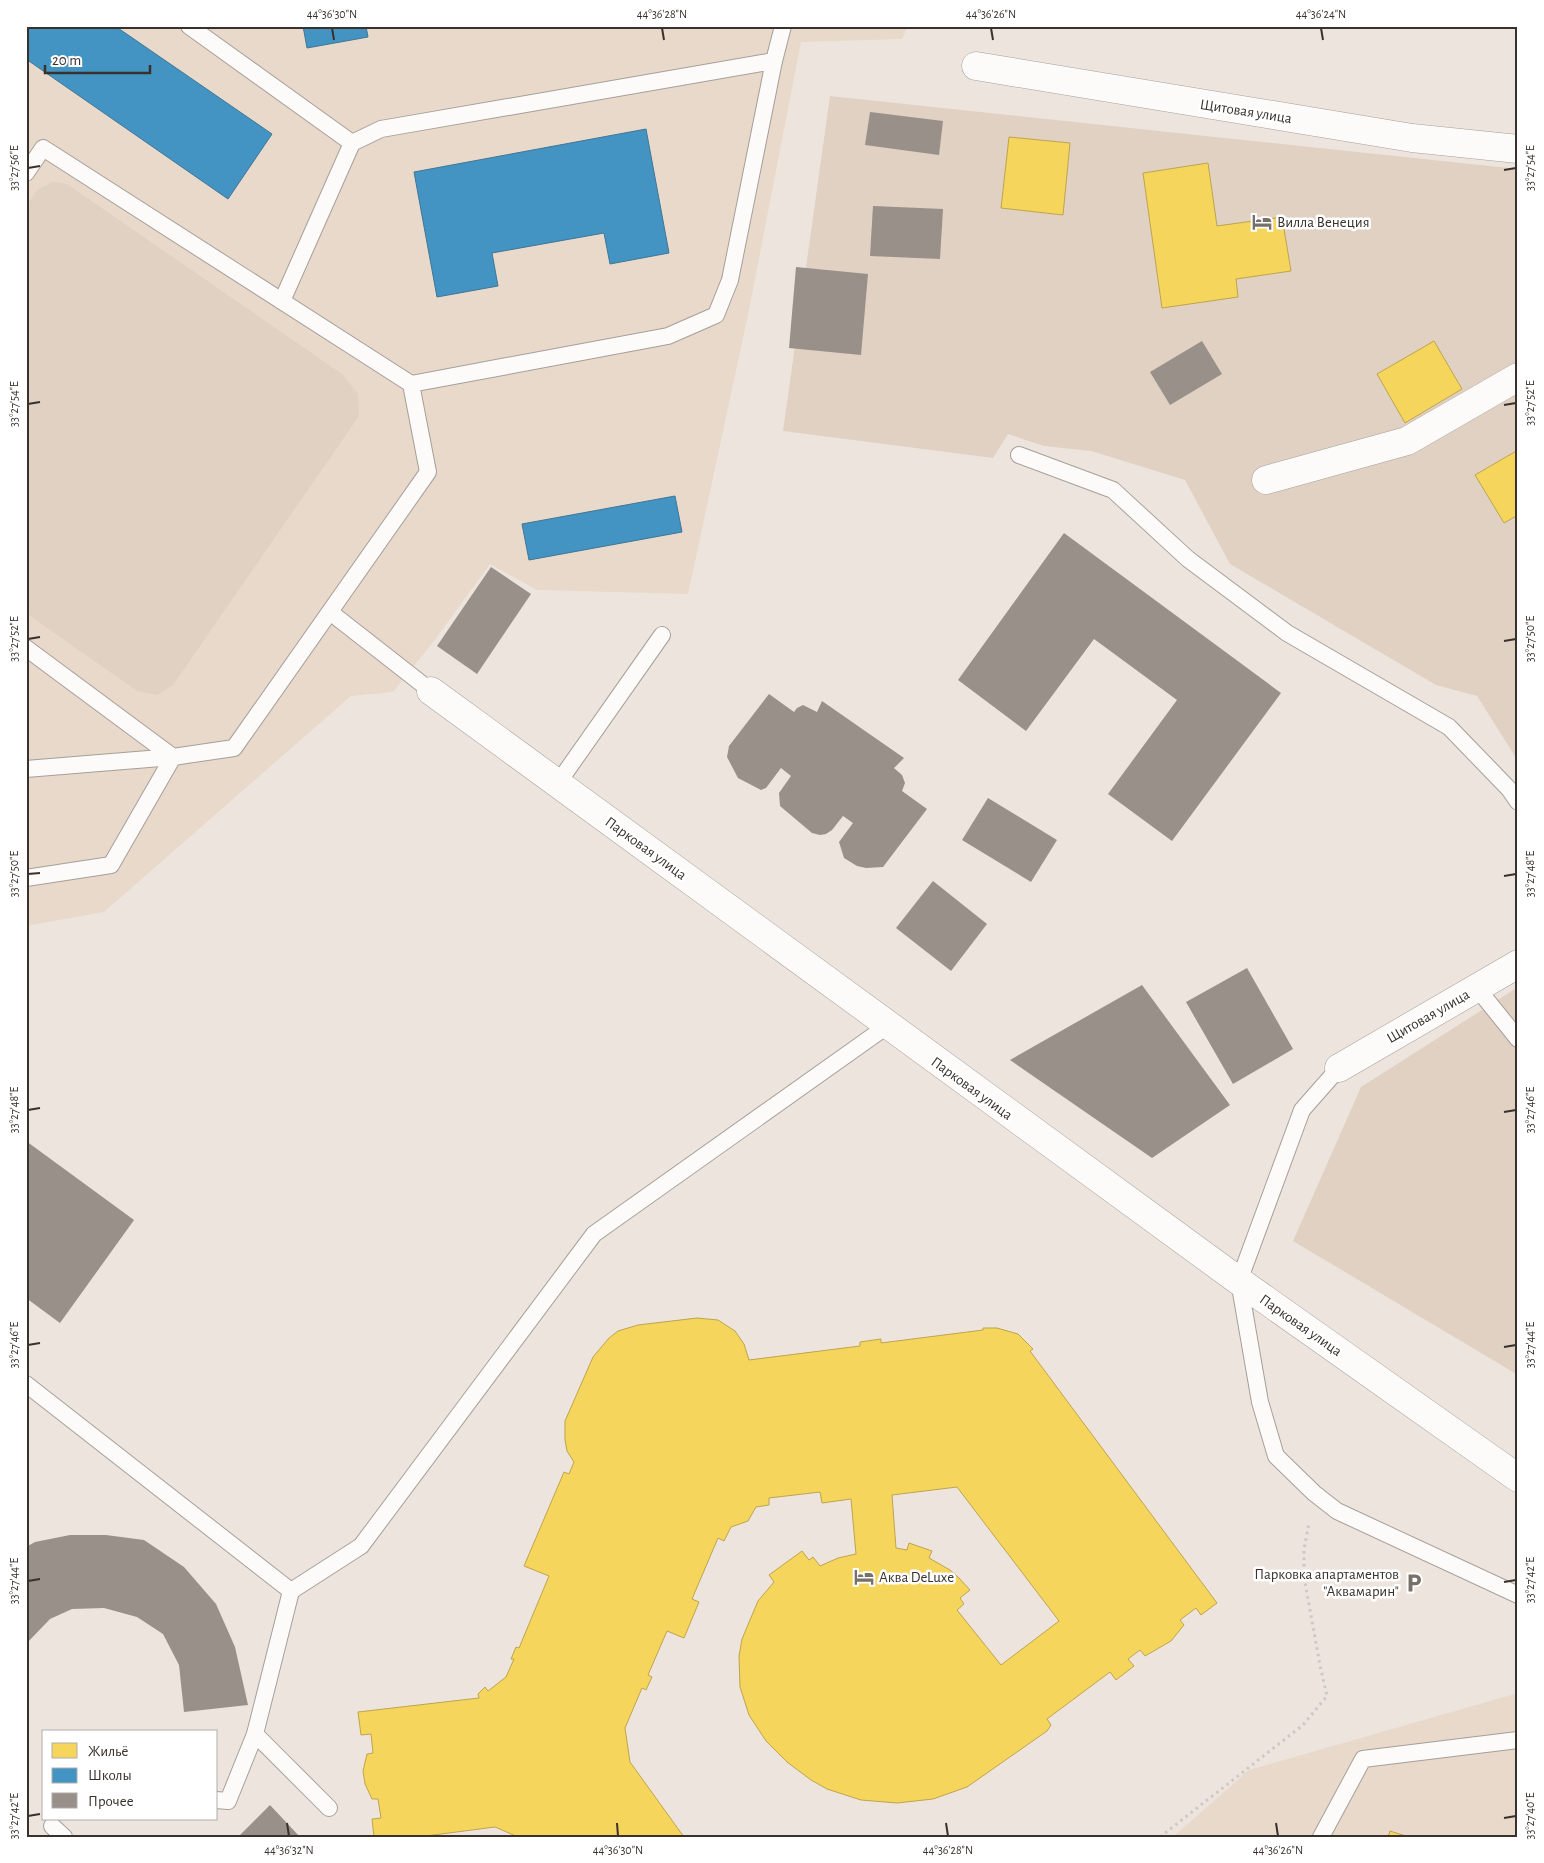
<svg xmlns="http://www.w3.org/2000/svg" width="1544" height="1863" font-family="'Alegreya Sans',sans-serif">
	<rect width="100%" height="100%" fill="#ede5dd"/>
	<!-- built -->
	<g fill="#e8d9ca">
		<polygon points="26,26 908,26 902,39 801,42 748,315 688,594 537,590 490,564 434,641 393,692 351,696 104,912 26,926"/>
		<polygon points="1518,1693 1518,1837 1173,1837 1249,1770"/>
	</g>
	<!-- green -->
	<g fill="#e0d1c3">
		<polygon points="830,96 1518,169 1518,761 1477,696 1436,685 1230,564 1185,480 1091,451 1044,446 1008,434 993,458 783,431"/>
		<polygon points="53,182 67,184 342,374 358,394 359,416 173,685 157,695 137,691 26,613 26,207 37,190"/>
		<polygon points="1518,987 1518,1375 1293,1241 1361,1087"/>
	</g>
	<!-- homes -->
	<g fill="#f6d55c" stroke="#bda44e" fill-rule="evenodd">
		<polygon points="1009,137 1070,143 1063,215 1001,208"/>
		<polygon points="1208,163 1217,226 1282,217 1291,271 1236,279 1238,297 1162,308 1143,173"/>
		<polygon points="1434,341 1462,389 1405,423 1377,374"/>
		<polygon points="1518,450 1518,515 1504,523 1475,475"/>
		<path d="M697,1318L718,1320L735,1331L744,1344L749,1360L860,1346V1342L881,1339V1343L983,1330V1328H997L1018,1334L1033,1349L1030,1351L1217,1603L1201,1615L1196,1608L1180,1620L1184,1625L1171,1641L1145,1656L1140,1650L1128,1659L1134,1666L1116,1680L1110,1672L1047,1719L1051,1725L1047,1731L967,1787L933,1799L897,1803L861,1800L827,1789L811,1780L787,1762L766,1741L749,1715L740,1687L739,1656L742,1639L758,1601L774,1582L769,1575L802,1551L809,1560L813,1557L820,1566L838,1558L856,1554L851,1499L822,1503L820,1492L769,1498V1505L756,1507L748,1521L731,1527L724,1541L718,1538L692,1599L699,1602L684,1638L667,1631L648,1675L652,1677L646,1690L642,1688L625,1728L630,1762L684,1837H518L495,1827L418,1837H374L372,1819L381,1818L378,1799H372L365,1784L363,1771L367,1754L373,1753L371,1734L361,1735L358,1712L479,1698L478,1694L485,1687L488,1691L506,1677L514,1659H511L516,1647L519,1648L549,1576L524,1566L564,1472L569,1474L574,1462L567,1451L565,1440V1421L593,1357L609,1338L618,1331L638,1325ZM957,1487L1059,1621L1001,1665L957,1610L964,1604L960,1598L970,1590L959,1578L950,1570L929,1558L932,1551L909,1543L907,1550L896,1548L892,1495Z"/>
		<polygon points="1390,1831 1409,1837 1388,1837"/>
	</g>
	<!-- schools -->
	<g fill="#4393c3" stroke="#407696">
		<polygon points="26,26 115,26 272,134 228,199 26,59"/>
		<polygon points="303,26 366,26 368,37 307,48"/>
		<polygon points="646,129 669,253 610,264 604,233 492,253 498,286 437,297 414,172"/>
		<polygon points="675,496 682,532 529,560 522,524"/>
	</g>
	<!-- building -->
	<g fill="#989089">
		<polygon points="870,112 943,121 939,155 865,145"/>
		<polygon points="873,206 943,209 940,259 870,256"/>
		<polygon points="796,267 868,274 861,355 789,348"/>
		<polygon points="1202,341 1222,374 1170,405 1150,372"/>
		<polygon points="1064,533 1281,693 1172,841 1108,794 1177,700 1094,639 1026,731 958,680"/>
		<polygon points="491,567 531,594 477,674 437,646"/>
		<polygon points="769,694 794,712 797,708 803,705 817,712 822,701 904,758 894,768 902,775 905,783 902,791 927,809 883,867 866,868 857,866 844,858 839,842 853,823 843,816 832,830 826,834 820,835 812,833 780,806 779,793 791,776 781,768 766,788 761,790 738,778 727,757 729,746"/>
		<polygon points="988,798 1057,840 1031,882 962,840"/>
		<polygon points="933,881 987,924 951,971 896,928"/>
		<polygon points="1247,968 1293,1049 1233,1084 1186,1002"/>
		<polygon points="1142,985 1230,1105 1152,1158 1010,1060"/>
		<polygon points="26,1141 134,1220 60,1323 26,1298"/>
		<polygon points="70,1535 106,1535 144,1540 184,1567 216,1604 235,1647 248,1705 184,1712 179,1665 163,1634 137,1617 104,1608 72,1609 50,1619 26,1644 26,1547 35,1542"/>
		<polygon points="270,1805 300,1837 238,1837"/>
	</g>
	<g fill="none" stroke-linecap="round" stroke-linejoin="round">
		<defs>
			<g id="service">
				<polyline points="189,26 352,143"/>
				<polyline points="774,61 783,26"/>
				<polyline points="26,173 43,148 411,384 428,472 234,748 173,757 26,648"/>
				<polyline points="282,301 352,143 381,129 774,61 730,280 716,315 668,336 411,384"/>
				<polyline points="1019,455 1113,490 1188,559 1287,633 1449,727 1509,789 1518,802"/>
				<polyline points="330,612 431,691"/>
				<polyline points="26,769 173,757"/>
				<polyline points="558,783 662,635"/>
				<polyline points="26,878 111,865 173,757"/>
				<polyline points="1477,988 1518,1039"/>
				<polyline points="1339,1068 1302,1110 1239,1281 1260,1402 1276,1456 1314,1493 1337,1511 1518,1595"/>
				<polyline points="26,1384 291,1591 361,1546 594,1234 887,1026"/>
				<polyline points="291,1591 255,1734 329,1808"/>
				<polyline points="216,1800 228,1801 255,1734"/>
				<polyline points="52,1826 64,1837"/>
				<polyline points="1321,1837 1363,1759 1518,1740"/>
			</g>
			<g id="minor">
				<polyline points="976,66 1412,138 1518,149"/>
				<polyline points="1266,480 1407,441 1518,377"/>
				<polyline points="431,691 1239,1281 1518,1478"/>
				<polyline points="1339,1068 1518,964"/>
			</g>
		</defs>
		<!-- service casing -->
		<use href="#service" stroke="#a69f99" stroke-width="18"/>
		<!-- minor casing -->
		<use href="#minor" stroke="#a69f99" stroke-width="29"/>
		<!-- path -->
		<polyline stroke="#cbc8c6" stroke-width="3" stroke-dasharray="2.5 4" stroke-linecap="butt" points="1160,1837 1303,1725 1327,1696 1320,1665 1304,1577 1304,1549 1309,1523"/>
		<!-- service -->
		<use href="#service" stroke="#fcfbfa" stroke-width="16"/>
		<!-- minor -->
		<use href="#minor" stroke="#fcfbfa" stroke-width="28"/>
	</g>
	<!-- ticks -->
	<path fill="none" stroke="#38312c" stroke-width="2" d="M332,28L334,40M662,28L664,40M991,28L993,40M1321,28L1323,40M28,168L40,166M1504,170L1516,168M28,404L40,402M1504,405L1516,403M28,639L40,637M1504,641L1516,639M28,874L40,873M1504,876L1516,874M28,1110L40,1108M1504,1112L1516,1110M28,1345L40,1343M1504,1347L1516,1345M28,1581L40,1579M1504,1582L1516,1580M28,1816L40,1814M1504,1818L1516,1816M287,1823L289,1836M617,1823L618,1836M946,1823L948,1836M1276,1823L1278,1836"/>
	<!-- icons -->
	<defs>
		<symbol id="hotel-bare" viewBox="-9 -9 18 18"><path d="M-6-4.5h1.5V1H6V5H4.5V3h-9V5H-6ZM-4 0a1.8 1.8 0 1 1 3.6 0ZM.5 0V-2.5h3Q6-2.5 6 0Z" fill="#77706a" stroke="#fff" stroke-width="2.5" paint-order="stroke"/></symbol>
		<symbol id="parking-bare" viewBox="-9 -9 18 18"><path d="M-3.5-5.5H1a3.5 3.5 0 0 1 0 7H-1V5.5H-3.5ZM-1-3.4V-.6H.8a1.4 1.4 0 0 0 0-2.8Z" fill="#77706a" stroke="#fff" stroke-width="2.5" paint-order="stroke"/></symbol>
	</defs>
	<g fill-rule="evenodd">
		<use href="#hotel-bare" x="1248" y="208" width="28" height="28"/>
		<use href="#hotel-bare" x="850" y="1563" width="28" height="28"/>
		<use href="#parking-bare" x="1400" y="1569" width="28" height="28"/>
	</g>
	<g text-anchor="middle" stroke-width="5" stroke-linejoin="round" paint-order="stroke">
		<!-- street labels -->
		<g font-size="15" fill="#38312c" stroke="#fff">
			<text transform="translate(1246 111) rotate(9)" y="5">Щитовая улица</text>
			<text transform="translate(646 848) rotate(36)" y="5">Парковая улица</text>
			<text transform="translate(1428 1016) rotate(-30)" y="5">Щитовая улица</text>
			<text transform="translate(972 1088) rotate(36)" y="5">Парковая улица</text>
			<text transform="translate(1301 1325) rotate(35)" y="5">Парковая улица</text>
		</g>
		<!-- poi labels -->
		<g font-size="15" fill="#38312c" stroke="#fff" text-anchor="start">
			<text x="1277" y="227">Вилла Венеция</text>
			<text x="1399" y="1579" text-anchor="end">Парковка апартаментов<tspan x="1399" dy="17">"Аквамарин"</tspan></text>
			<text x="879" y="1582">Аква DeLuxe</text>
		</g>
	</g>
	<!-- border -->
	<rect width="1544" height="1863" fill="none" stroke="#ffffff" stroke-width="55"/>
	<!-- legend -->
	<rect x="42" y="1730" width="175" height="90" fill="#ffffff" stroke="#afadab"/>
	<rect x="52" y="1743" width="25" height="15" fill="#f6d55c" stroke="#afadab"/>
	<text x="88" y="1756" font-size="15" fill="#38312c">Жильё</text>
	<rect x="52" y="1768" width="25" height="15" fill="#4393c3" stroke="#afadab"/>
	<text x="88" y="1780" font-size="15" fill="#38312c">Школы</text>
	<rect x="52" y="1793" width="25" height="15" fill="#989089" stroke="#afadab"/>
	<text x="88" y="1806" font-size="15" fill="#38312c">Прочее</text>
	<!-- scale -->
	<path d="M45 65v8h105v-8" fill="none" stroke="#38312c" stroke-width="2.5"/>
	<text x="52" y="65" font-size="15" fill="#38312c" stroke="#ffffff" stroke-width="4" paint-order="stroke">20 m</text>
	<rect x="28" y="28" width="1488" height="1808" fill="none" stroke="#38312c" stroke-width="2"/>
	<g font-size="12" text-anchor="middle" fill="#38312c">
		<text x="332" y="18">44°36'30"N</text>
		<text x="662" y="18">44°36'28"N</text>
		<text x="991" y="18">44°36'26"N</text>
		<text x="1321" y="18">44°36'24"N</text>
		<text transform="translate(1530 168) rotate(-90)" y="4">33°27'54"E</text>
		<text transform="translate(14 168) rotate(-90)" y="4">33°27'56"E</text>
		<text transform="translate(1530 403) rotate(-90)" y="4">33°27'52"E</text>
		<text transform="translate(14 404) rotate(-90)" y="4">33°27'54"E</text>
		<text transform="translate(1530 639) rotate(-90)" y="4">33°27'50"E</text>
		<text transform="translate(14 639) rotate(-90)" y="4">33°27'52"E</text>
		<text transform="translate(1530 874) rotate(-90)" y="4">33°27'48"E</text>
		<text transform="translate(14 874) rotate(-90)" y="4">33°27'50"E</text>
		<text transform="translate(1530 1110) rotate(-90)" y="4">33°27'46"E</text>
		<text transform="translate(14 1110) rotate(-90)" y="4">33°27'48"E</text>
		<text transform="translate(1530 1345) rotate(-90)" y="4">33°27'44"E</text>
		<text transform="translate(14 1345) rotate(-90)" y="4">33°27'46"E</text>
		<text transform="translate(1530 1580) rotate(-90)" y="4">33°27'42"E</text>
		<text transform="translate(14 1581) rotate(-90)" y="4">33°27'44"E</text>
		<text transform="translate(1530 1816) rotate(-90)" y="4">33°27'40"E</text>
		<text transform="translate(14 1816) rotate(-90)" y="4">33°27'42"E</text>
		<text x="289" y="1854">44°36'32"N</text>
		<text x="618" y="1854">44°36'30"N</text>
		<text x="948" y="1854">44°36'28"N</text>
		<text x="1278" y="1854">44°36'26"N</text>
	</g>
</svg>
